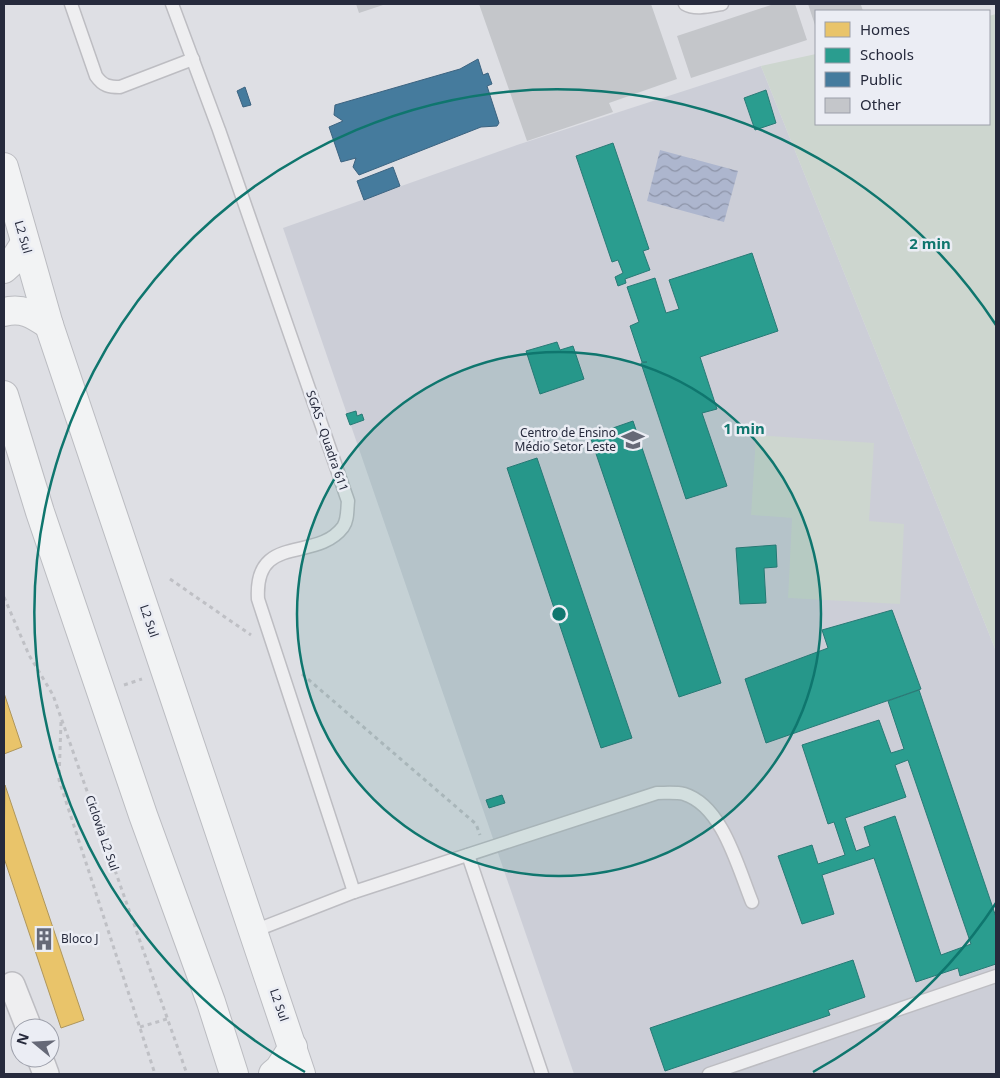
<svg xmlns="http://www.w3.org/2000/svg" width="1000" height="1078" font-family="'Noto Sans',sans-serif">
	<defs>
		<pattern id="water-waves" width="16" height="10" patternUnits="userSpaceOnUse" patternTransform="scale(1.25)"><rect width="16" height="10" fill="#adb6ce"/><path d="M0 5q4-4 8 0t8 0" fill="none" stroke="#8d94a8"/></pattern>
	</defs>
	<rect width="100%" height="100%" fill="#dedfe4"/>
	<!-- built -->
	<polygon fill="#ccced7" points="761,66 996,651 996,1074 574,1074 283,228 517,145"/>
	<!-- green -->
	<g fill="#cdd6cf">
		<polygon points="996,14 996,651 761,66 816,54 816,124 989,124 989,16"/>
		<polygon points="756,435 874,443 869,521 904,524 900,604 788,598 792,518 751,515"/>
	</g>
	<!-- water -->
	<polygon fill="url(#water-waves)" points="660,150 738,171 724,222 647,201"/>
	<!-- homes -->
	<g fill="#e9c46a" stroke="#ae965c">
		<polygon points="4,693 22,747 4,754"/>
		<polygon points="5,785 84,1020 61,1028 4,858"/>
	</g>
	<!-- schools -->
	<g fill="#2a9d8f" stroke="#297a76" fill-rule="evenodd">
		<polygon points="766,90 776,123 755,130 744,98"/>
		<polygon points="613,143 649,249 643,251 650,270 625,279 626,283 618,286 615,277 623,273 618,260 612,262 576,156"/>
		<polygon points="752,253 778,331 700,357 717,409 702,413 727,486 686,499 641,363 647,362 642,362 630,326 639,322 627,287 655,278 666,313 679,309 669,280"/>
		<polygon points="557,342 560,350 573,346 584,379 540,394 526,351"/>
		<polygon points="356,411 357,416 362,414 364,420 350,425 346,414"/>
		<polygon points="633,421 721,683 679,697 590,436"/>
		<polygon points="537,458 632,738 601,748 507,468"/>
		<polygon points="776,545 777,567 764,568 766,603 740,604 736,548"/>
		<polygon points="892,610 921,689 766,743 745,679 828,648 822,630"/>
		<path d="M919,690L996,917V964L960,976L958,968L916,982L874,858L822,875L834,914L802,924L778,856L812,845L818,864L845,855L834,822L828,824L802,745L879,720L891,753L904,749L888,701ZM908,760L971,944L941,955L895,816L864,827L870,846L856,851L845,818L906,797L895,765Z"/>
		<polygon points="502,795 505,803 489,808 486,800"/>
		<polygon points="853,960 865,997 828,1010 830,1015 665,1071 650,1028"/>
	</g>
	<!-- public -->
	<g fill="#457b9d" stroke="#3c6380">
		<polygon points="478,59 483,75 488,73 492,84 487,86 499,123 497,126 481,127 359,175 353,167 356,158 341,162 329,127 343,121 334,115 335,105 460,69"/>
		<polygon points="245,87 251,105 243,107 237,91"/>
		<polygon points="393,167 400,186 364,200 357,181"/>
	</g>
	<!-- building -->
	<g fill="#c4c6ca">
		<polygon points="356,4 386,4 359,13"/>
		<polygon points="479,4 651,4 677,79 609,103 613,112 527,141"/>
		<polygon points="774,4 795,4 807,40 691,78 677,36"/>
		<polygon points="808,4 865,4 861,5 863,11 816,11 816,28"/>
	</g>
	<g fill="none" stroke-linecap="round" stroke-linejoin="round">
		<defs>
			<g id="lane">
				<path d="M71,4L96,76C103,86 109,87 120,87L193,59"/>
				<path d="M172,4L219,130L348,501C347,510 348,520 343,527C316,563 254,532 258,599L354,892"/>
				<path d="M685,4C695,10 710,6 722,4"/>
				<polyline points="468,855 542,1074"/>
				<path d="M254,931L354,892L657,793C666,793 676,792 684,794C723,806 738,868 752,902"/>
				<polyline points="709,1074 996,976"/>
			</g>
			<g id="street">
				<polyline points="12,985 29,1028"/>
				<polyline points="40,1058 46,1074"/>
			</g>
			<g id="primary">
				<polyline points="4,167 49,325 301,1074"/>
				<polyline points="4,269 15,259 25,243"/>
				<path d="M4,312C23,307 34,315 49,325"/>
				<polyline points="4,395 40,512 143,815 211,1002 234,1074"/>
				<polyline points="273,1074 279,1069 293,1047"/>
			</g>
		</defs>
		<!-- lane casing -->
		<use href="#lane" stroke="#bdbdc2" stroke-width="15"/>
		<!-- street casing -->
		<use href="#street" stroke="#bdbdc2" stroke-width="28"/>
		<!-- primary casing -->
		<use href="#primary" stroke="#bbbcc1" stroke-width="30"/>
		<!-- path -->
		<g stroke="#bfc0c5" stroke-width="3" stroke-dasharray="4 4" stroke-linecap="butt">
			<polyline points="170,579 251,635"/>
			<polyline points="4,597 29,655 53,695 187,1074"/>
			<polyline points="302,674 476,824 480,835"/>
			<polyline points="124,685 142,679"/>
			<polyline points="61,722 59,780 155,1074"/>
			<polyline points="140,1027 167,1019"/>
		</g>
		<!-- lane -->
		<use href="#lane" stroke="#eeeef0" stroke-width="12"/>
		<!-- street -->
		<use href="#street" stroke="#eeeef0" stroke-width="25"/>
		<!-- primary -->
		<use href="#primary" stroke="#f2f3f4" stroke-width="28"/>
	</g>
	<!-- distance rings -->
	<circle cx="559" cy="614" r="262" fill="#0f766e" fill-opacity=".12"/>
	<g fill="none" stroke="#0f766e" stroke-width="2.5">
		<circle cx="559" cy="614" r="262"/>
		<path d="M996 903A524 524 0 0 1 813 1072M305 1072A524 524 0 1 1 996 325"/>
	</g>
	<!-- icons -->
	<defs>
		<symbol id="university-bare" viewBox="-9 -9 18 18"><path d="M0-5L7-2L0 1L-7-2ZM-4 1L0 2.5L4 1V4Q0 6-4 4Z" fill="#666977" stroke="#ebedf4" stroke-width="2.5" paint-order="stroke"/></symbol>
		<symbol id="building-bare" viewBox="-9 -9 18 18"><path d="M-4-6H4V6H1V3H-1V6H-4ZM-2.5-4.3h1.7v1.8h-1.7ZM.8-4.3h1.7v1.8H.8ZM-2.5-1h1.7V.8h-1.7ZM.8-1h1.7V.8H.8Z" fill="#666977" stroke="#ebedf4" stroke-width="2.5" paint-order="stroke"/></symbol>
	</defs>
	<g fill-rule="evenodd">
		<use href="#university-bare" x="617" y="424" width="32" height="32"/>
		<use href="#building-bare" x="28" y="923" width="32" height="32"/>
	</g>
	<g text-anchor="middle" stroke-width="5" stroke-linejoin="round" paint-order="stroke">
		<!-- street labels -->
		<g font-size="12" fill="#262a3c" stroke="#ebedf4">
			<text transform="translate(23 237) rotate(74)" y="4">L2 Sul</text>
			<text transform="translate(327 441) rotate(71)" y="4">SGAS - Quadra 611</text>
			<text transform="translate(149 621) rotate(71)" y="4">L2 Sul</text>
			<text transform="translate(102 833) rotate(71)" y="4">Ciclovia L2 Sul</text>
			<text transform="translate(279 1005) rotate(71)" y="4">L2 Sul</text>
		</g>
		<!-- poi labels -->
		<g font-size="12" fill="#262a3c" stroke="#ebedf4" text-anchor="end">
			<text x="616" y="437">Centro de Ensino<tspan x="616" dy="14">Médio Setor Leste</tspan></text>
			<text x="61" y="943" text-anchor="start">Bloco J</text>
		</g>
	</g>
	<circle cx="559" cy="614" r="8" fill="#0f766e" stroke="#ebedf4" stroke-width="2.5"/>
	<g font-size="15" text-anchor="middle" font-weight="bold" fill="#0f766e" stroke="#ebedf4" stroke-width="5" stroke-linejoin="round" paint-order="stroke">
		<text x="930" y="249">2 min</text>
		<text x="744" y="434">1 min</text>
	</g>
	<!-- border -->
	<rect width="1000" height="1078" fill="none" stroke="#262a3c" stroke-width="10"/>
	<!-- legend -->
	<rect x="815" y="10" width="175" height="115" fill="#ebedf4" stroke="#9c9faa"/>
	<rect x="825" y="22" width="25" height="15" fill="#e9c46a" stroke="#9c9faa"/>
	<text x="860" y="35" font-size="15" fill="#262a3c">Homes</text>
	<rect x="825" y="48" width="25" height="15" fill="#2a9d8f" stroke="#9c9faa"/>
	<text x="860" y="60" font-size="15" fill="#262a3c">Schools</text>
	<rect x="825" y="72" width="25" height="15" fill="#457b9d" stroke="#9c9faa"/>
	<text x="860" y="85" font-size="15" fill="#262a3c">Public</text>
	<rect x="825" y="98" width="25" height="15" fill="#c4c6ca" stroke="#9c9faa"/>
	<text x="860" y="110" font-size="15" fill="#262a3c">Other</text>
	<!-- north arrow -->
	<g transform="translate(35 1043) rotate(288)"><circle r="24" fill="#ebedf4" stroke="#9c9faa"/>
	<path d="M0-4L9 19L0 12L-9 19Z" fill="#666977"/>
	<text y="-8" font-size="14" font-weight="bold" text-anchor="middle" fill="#262a3c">N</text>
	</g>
</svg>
